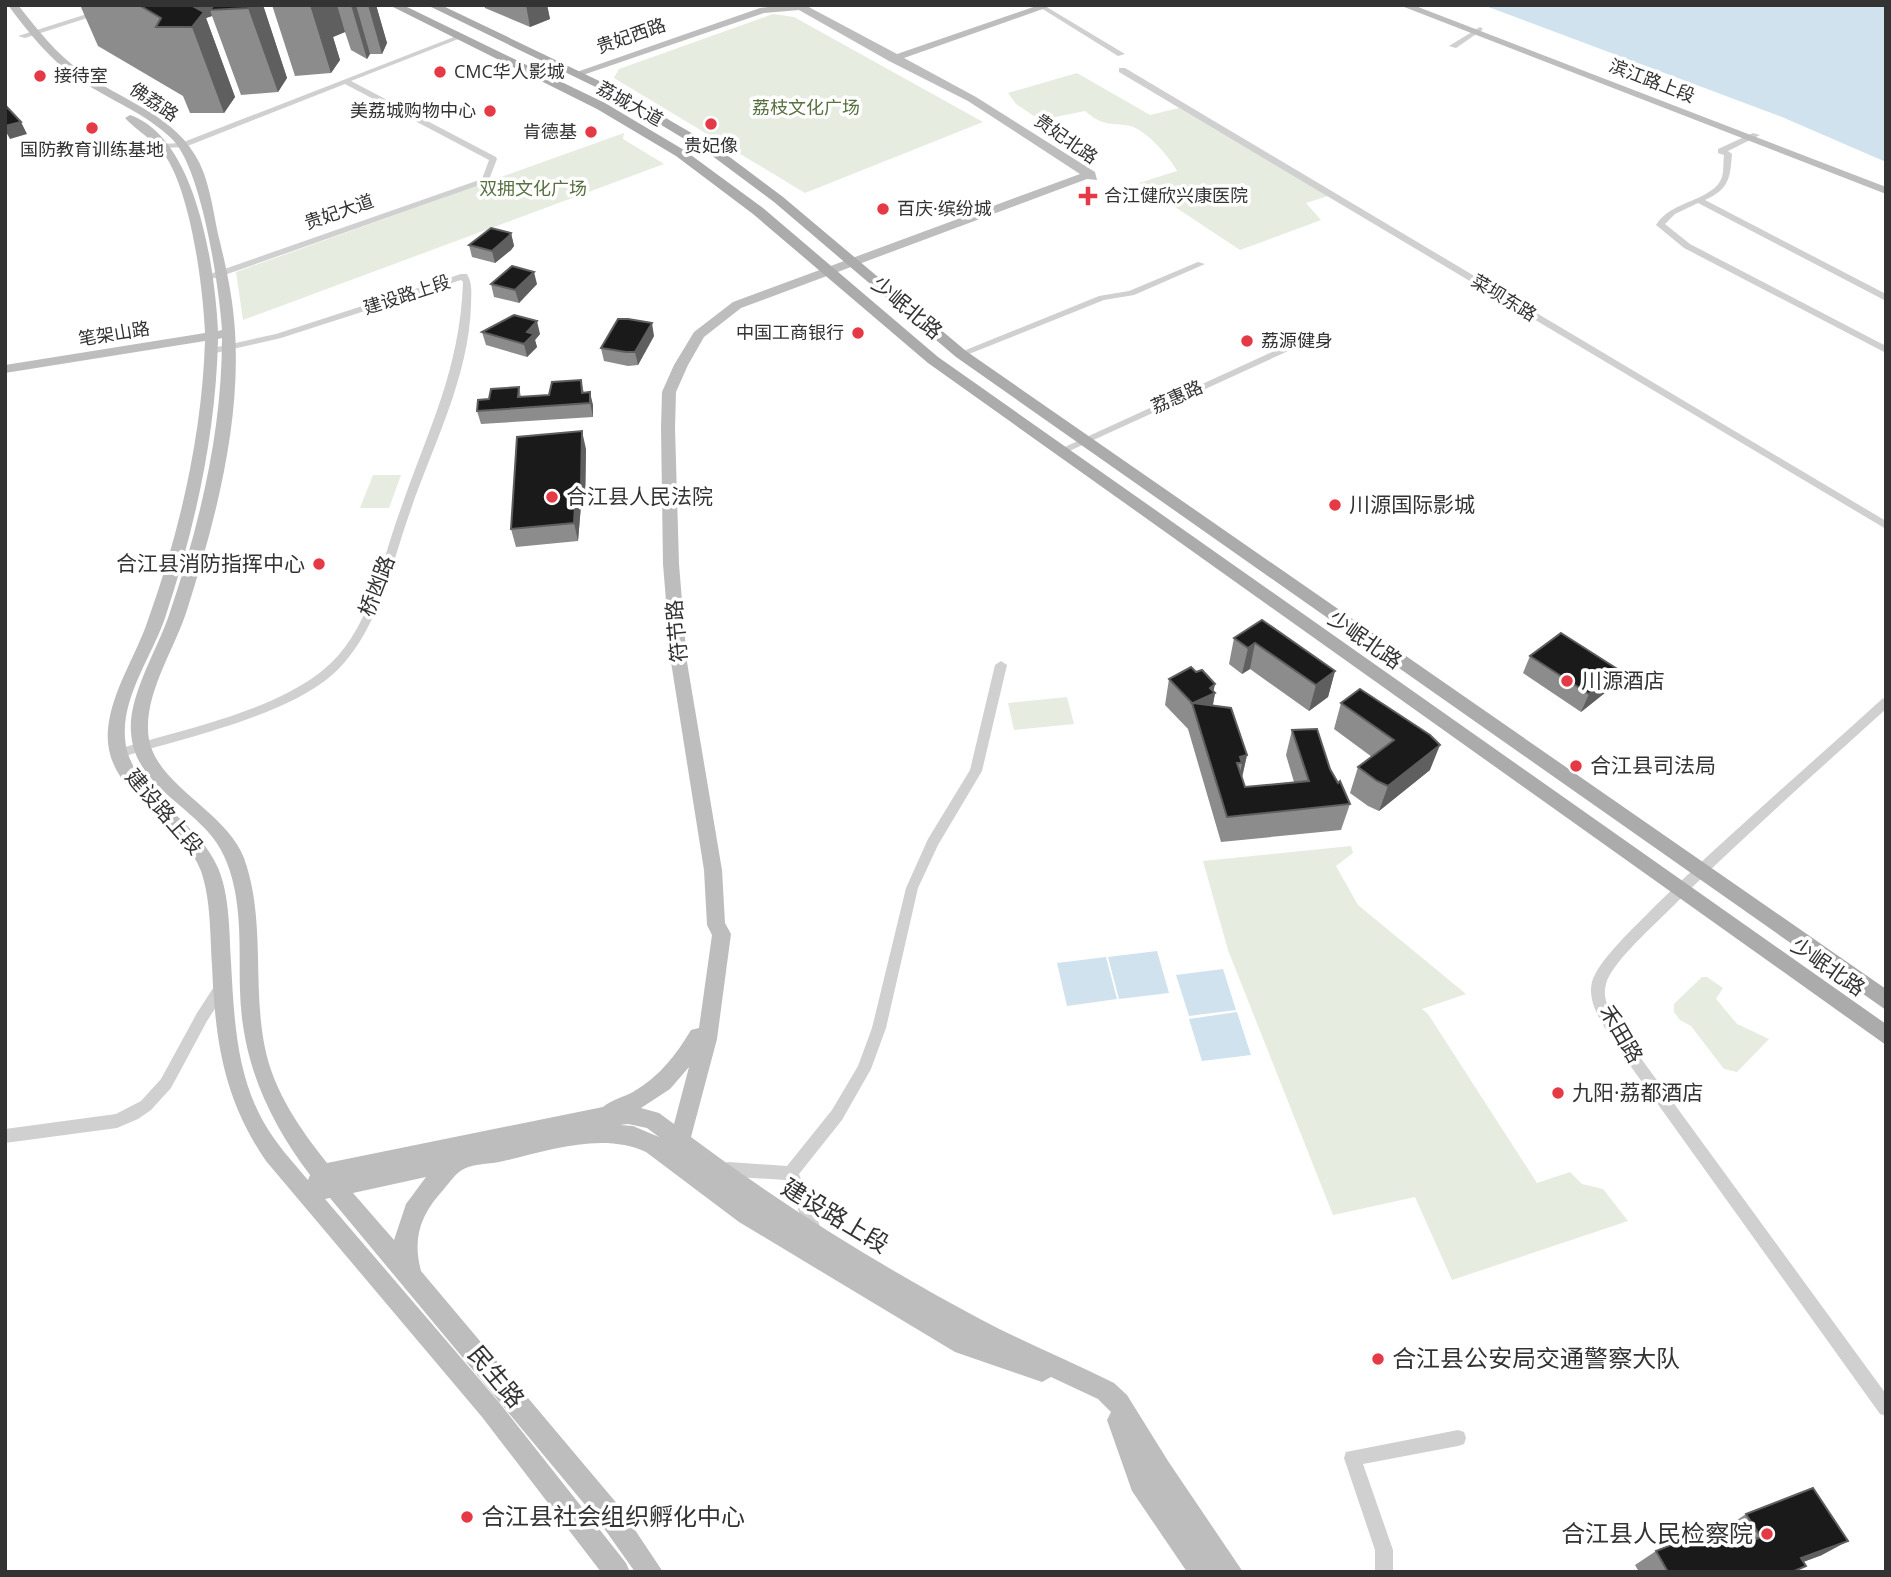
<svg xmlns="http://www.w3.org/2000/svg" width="1891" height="1577" font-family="'Open Sans','Noto Sans SC',sans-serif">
	<rect width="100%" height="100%" fill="#fff"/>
	<!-- green -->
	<g fill="#e6ecdf">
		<polygon points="773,14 794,17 983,122 805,193 614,78 619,69"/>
		<path d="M1077,73L1150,115L1179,108L1328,196L1306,203L1321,220L1240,250L1139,183L1177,171C1170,157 1145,129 1130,126C1108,122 1104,127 1085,111L1040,120L1016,104L1008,93Z"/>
		<polygon points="624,133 623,139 664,164 243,320 236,272"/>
		<polygon points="373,475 401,475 389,508 360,508"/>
		<polygon points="1067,697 1074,724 1014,730 1008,703"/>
		<polygon points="1351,846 1353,853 1336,866 1358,905 1466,994 1422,1009 1428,1014 1537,1183 1570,1172 1582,1184 1603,1189 1628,1221 1452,1280 1415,1197 1333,1215 1228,950 1203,861"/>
		<polygon points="1702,977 1707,977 1723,988 1716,999 1737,1024 1769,1039 1737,1072 1724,1069 1691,1026 1680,1020 1674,1012 1674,1004"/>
	</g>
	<!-- water -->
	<g fill="#cfe2ee">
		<polygon points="1483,5 1886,5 1886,162 1782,117"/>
		<polygon points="1157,951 1169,993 1119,999 1108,957"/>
		<polygon points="1106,957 1117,999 1067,1006 1057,963"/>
		<polygon points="1223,969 1236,1010 1189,1016 1176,975"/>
		<polygon points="1237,1012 1251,1055 1202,1061 1189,1019"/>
	</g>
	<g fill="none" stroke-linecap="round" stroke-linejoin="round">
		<!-- minor -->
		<g fill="#d0d0d0" fill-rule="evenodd">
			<polygon points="1041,6 1045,6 1125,54 1118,56 1041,8"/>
			<polygon points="1480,27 1483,29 1482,30 1456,48 1449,46"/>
			<polygon points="459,35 463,37 461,38 351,81 496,157 497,159 488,182 216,278 210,278 210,274 482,179 489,160 345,84 185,147 165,148 161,146 162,144 181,143"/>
			<polygon points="1119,68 1125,68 1886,521 1886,529 1119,72"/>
			<path d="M1753,133L1760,135L1728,151L1732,154C1730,179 1729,189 1705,200L1886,294V301L1698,203L1675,214L1665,224L1690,244L1886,346V353L1684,248L1656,225C1671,200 1714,201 1722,177C1724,170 1723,162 1724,155L1718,153V149Z"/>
			<polygon points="1198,262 1205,264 1134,295 1104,300 964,356 958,356 956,354 1099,296 1129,291"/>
			<path d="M461,274H467C473,284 471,294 471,305C469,376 434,443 411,509C398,545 389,584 372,619C362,640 349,660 332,675C284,717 180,739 119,758L115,756L113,753L115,750C179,730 269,713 322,671C370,633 380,565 400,511C428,430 460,370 463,282L461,280L281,338L211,354L206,351L208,349L276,334Z"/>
			<polygon points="1294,342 1299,345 1297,347 1065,453 1057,453 1056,451"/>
			<polygon points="1001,661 1007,665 982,771 938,845 918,888 886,1028 871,1069 842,1120 799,1174 822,1231 819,1236 814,1238 809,1236 786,1180 720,1176 715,1174 713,1169 715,1164 729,1162 787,1166 832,1110 858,1066 872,1028 906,888 928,839 970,770 995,665"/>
			<path d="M1886,698V709C1811,777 1735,844 1664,915C1649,930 1611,964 1606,984C1600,1004 1619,1026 1629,1042L1886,1394V1416L1880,1414L1619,1050C1608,1032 1586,1005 1592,982C1598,960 1637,925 1653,908C1727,836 1805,769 1882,699Z"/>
			<polygon points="222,980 227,982 229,986 227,990 207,1021 171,1088 151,1110 138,1119 117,1128 5,1143 5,1129 116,1114 141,1101 161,1079 197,1013 217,982"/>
			<polygon points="1458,1430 1464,1432 1466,1438 1464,1444 1458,1446 1363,1464 1393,1550 1393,1572 1375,1572 1375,1550 1344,1458 1346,1452"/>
		</g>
		<!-- tertiary -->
		<polygon fill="#d0d0d0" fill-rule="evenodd" points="115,5 128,5 25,38 18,36"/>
		<!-- secondary -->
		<g fill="#bdbdbd" fill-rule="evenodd">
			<path d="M8,5H18C37,29 56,54 82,72C122,101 177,115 200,164C210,186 213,210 218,234C226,266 233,298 235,331C241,425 215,522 187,610C175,648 147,689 148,729C148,783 225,808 244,858C266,919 252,985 265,1048C274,1092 300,1129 327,1163L603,1107C611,1100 624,1097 633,1092C659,1077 676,1055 691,1030L699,1028L712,935L707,925L704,870L671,662L663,564L661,428L662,392L674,365L694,332L733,302L1080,174L968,101L889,61L799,10L764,13L580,76L571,74L760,8L786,5H805L897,54L1039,5H1054L904,58L976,97L1095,172L1097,180L1087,179L741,308L704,337L688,365L676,392L675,428L679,564L687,662L722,870L725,923L731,934L717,1039L691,1137C782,1205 879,1265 980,1319C1023,1342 1070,1361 1114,1383L1127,1395L1168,1461L1243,1572H1187L1132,1491L1107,1420L1111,1412L1098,1399L1051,1377L1042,1382L955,1352L739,1222L646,1152C601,1131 545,1152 499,1162C489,1164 471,1164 462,1170C456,1173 449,1183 444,1189C421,1214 412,1237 421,1271L619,1506L663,1572H635L601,1524L330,1198L325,1199L498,1401L626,1563L630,1572H601L482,1417L266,1161C223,1098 215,1039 212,965C210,935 211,900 201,871C181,817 102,795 108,729C112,690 136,656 148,620C180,531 202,435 205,341L5,373V365L205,333C203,287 191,192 164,154C153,139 137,131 125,118L130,115C197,138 215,269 218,331L222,330C219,286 202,171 173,140C146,113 109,100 78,79C50,60 28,32 8,5ZM222,338C222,432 200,523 170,612C159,647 128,695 131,732C134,790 203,808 224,856C243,897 239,947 240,991C242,1062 268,1119 310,1175L308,1180C292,1161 275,1143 263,1121C236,1073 234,1016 231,962C229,932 230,896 218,868C198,819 128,791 125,738C122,696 152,656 165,618C195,528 216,434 218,339ZM689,1067L674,1124L659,1113L641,1108L670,1089ZM628,1124L647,1128L659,1137L633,1126L620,1125ZM426,1177L406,1204L394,1240L353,1193Z"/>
			<polygon points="1399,5 1413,5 1886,187 1886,194"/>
		</g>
		<!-- primary -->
		<g fill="#ababab" fill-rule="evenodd">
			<polygon points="389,5 403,5 605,103 684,150 763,208 938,357 1886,1024 1886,1045 928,363 753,214 676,156 597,109"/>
			<polygon points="427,5 441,5 616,89 719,149 783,197 966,351 1886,989 1886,1010 956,357 774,202 711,155 608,93"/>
		</g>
	</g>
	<!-- wall -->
	<g fill="#8c8c8c">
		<polygon points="80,5 263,5 287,78 278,92 241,95 212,16 206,18 235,97 224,113 190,113 183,96 98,46"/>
		<polygon points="272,5 376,5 387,43 382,54 370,54 367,59 351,50 345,32 333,37 340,60 331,73 295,76"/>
		<polygon points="484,5 547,5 550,19 530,27 485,8"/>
		<polygon points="511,233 514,246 511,250 495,263 472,257 469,245"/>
		<polygon points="491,284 537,284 519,303 494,297"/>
		<polygon points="482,332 540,334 535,340 537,347 527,357 486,345"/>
		<polygon points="654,336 638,365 628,366 604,361 601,348"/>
		<polygon points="581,380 584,393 593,405 593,417 481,424 477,411 519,387 521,397 549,395"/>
		<polygon points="586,449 585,505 581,505 578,541 516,547 511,529"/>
		<polygon points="1262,620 1335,671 1328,697 1309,711 1250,669 1242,674 1229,664 1234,638"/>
		<polygon points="1530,656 1619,670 1611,688 1581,712 1523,673"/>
		<polygon points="1169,679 1214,691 1215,693 1213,705 1247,755 1242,778 1245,787 1294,782 1286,755 1292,730 1330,769 1350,804 1341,830 1221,842 1188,729 1165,705"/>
		<polygon points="1360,689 1430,770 1379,811 1368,806 1350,793 1358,767 1372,757 1334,729 1341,703"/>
		<polygon points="1746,1514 1822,1555 1803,1562 1796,1572 1639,1572 1635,1565 1656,1551 1727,1527"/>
	</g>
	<!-- shaded-wall -->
	<g fill="#5f5f5f">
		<polygon points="173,5 232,5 210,10 212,16 206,18 235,97 224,113 192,27"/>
		<polygon points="250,5 263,5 287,78 278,92 248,8"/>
		<polygon points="310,5 337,5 345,32 333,37 340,60 331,73"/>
		<polygon points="351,5 356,5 370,54 367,59"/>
		<polygon points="368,5 376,5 387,43 382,54"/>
		<polygon points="526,5 547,5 550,19 530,27"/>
		<polygon points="21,122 27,134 10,139 5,130 5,126"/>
		<polygon points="511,233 514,246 511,250 495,263 492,251"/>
		<polygon points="534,272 537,284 519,303 515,290"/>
		<polygon points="537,321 540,334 535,340 537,347 527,357 524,344 527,332"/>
		<polygon points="652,323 654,336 638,365 635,352"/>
		<polygon points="590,392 593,405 593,417 590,403"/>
		<polygon points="582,431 586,449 585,505 581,487"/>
		<polygon points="576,488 581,505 578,541 574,523"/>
		<polygon points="1255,643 1250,669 1242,674 1248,648"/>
		<polygon points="1619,670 1611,688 1581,712 1589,694"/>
		<polygon points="1335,671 1328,697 1309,711 1316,685"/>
		<polygon points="1215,684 1213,694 1215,693 1210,719 1193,703"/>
		<polygon points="1440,745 1430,770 1379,811 1388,786"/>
		<polygon points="1247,755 1241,781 1238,782 1242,763 1240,757"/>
		<polygon points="1848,1541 1822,1555 1776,1572 1801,1558"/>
	</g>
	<!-- building -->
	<g fill="#1a1a1a" stroke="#5f5f5f" stroke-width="2">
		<polygon points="139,5 191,5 204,12 192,27 156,27 161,18"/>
		<polygon points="214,5 250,5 248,8 210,10"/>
		<polygon points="5,105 21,122 5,126"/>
		<polygon points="491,228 511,233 508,237 492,251 469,245"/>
		<polygon points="512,266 534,272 515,290 491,284"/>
		<polygon points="514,315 537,321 527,332 534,334 524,344 482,332"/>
		<polygon points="618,319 628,319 652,323 635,352 626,352 601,348"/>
		<polygon points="581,380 582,393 590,392 590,403 477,411 478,400 489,399 491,389 519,387 518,397 549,395 552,382"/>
		<polygon points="582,431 581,487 576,488 574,523 511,529 517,437"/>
		<polygon points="1262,620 1335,671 1316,685 1255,643 1248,648 1234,638"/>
		<polygon points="1561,633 1619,670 1589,694 1530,656"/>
		<polygon points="1191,667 1196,672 1202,670 1215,684 1210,688 1215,693 1193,703 1231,708 1247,755 1240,757 1242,763 1237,763 1245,787 1309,781 1292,730 1317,729 1330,769 1338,783 1340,781 1350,804 1227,817 1192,703 1169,679"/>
		<polygon points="1360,689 1430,735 1440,745 1388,786 1377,781 1358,767 1394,740 1341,703"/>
		<polygon points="1813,1488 1848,1541 1801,1558 1806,1566 1792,1572 1668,1572 1656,1551 1725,1523 1739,1546 1761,1537 1746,1514"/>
	</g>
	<!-- markers -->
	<g fill="#e63946" stroke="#fff" stroke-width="2.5">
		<circle cx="440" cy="72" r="7"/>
		<circle cx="40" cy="76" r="7"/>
		<circle cx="490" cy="111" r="7"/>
		<circle cx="711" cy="124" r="7"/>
		<circle cx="92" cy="128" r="7"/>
		<circle cx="591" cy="132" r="7"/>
		<path d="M1084.5 185.5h7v7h7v7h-7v7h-7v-7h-7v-7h7z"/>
		<circle cx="883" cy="209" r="7"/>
		<circle cx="858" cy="333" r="7"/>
		<circle cx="1247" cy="341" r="7"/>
		<circle cx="552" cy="497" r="7"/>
		<circle cx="1335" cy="505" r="7"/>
		<circle cx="319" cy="564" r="7"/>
		<circle cx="1567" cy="681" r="7"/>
		<circle cx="1576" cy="766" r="7"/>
		<circle cx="1558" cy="1093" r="7"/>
		<circle cx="1378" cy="1359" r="7"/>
		<circle cx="467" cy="1517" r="7"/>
		<circle cx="1767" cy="1534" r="7"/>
	</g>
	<g text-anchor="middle" stroke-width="7" stroke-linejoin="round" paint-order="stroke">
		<!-- far-street labels -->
		<g font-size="18" fill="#333" stroke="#fff">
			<text transform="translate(631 36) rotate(-19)" y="6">贵妃西路</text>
			<text transform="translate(1652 81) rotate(21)" y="6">滨江路上段</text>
			<text transform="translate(154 102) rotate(34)" y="6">佛荔路</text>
			<text transform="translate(630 104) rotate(29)" y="6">荔城大道</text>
			<text transform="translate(1066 139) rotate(35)" y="6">贵妃北路</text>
			<text transform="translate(339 212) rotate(-19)" y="6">贵妃大道</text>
			<text transform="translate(407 295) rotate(-18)" y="6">建设路上段</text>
			<text transform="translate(1504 298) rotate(31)" y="6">菜坝东路</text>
			<text transform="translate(114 334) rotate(-9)" y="6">笔架山路</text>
			<text transform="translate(1177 397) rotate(-24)" y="6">荔惠路</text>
		</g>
		<!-- far-poi labels -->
		<g font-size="18" fill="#333" stroke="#fff" text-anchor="start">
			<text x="454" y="78">CMC华人影城</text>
			<text x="54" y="82">接待室</text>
			<text x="476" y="117" text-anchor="end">美荔城购物中心</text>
			<text x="577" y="138" text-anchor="end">肯德基</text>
			<text x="711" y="152" text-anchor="middle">贵妃像</text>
			<text x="92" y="156" text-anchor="middle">国防教育训练基地</text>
			<text x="1104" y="202">合江健欣兴康医院</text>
			<text x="897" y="215">百庆·缤纷城</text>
			<text x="844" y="339" text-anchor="end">中国工商银行</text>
			<text x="1261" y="347">荔源健身</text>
		</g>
		<!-- far-park labels -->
		<g font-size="18" fill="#56703f" stroke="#fff">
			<text x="806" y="114">荔枝文化广场</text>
			<text x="533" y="195">双拥文化广场</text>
		</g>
		<!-- street labels -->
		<g font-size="21" fill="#333" stroke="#fff">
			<text transform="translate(907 308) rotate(40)" y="7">少岷北路</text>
			<text transform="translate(377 586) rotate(-69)" y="7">桥凼路</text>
			<text transform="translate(677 631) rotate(-95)" y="7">符节路</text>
			<text transform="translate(1365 640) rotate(35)" y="7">少岷北路</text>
			<text transform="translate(164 812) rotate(49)" y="7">建设路上段</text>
			<text transform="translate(1828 967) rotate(35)" y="7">少岷北路</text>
			<text transform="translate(1621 1034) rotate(60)" y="7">禾田路</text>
		</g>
		<!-- poi labels -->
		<g font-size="21" fill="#333" stroke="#fff" text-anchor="start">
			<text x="566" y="504">合江县人民法院</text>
			<text x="1349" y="512">川源国际影城</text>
			<text x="305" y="571" text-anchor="end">合江县消防指挥中心</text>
			<text x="1581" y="688">川源酒店</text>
			<text x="1590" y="773">合江县司法局</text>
			<text x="1572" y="1100">九阳·荔都酒店</text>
		</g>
		<!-- near-street labels -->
		<g font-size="24" fill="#333" stroke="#fff">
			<text transform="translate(835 1216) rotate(31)" y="8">建设路上段</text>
			<text transform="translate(496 1377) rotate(50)" y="8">民生路</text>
		</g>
		<!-- near-poi labels -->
		<g font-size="24" fill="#333" stroke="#fff" text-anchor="start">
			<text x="1392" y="1367">合江县公安局交通警察大队</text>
			<text x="481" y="1525">合江县社会组织孵化中心</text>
			<text x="1753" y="1542" text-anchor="end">合江县人民检察院</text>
		</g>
	</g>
	<!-- border -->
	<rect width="1891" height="1577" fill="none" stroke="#333333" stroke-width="14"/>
</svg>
